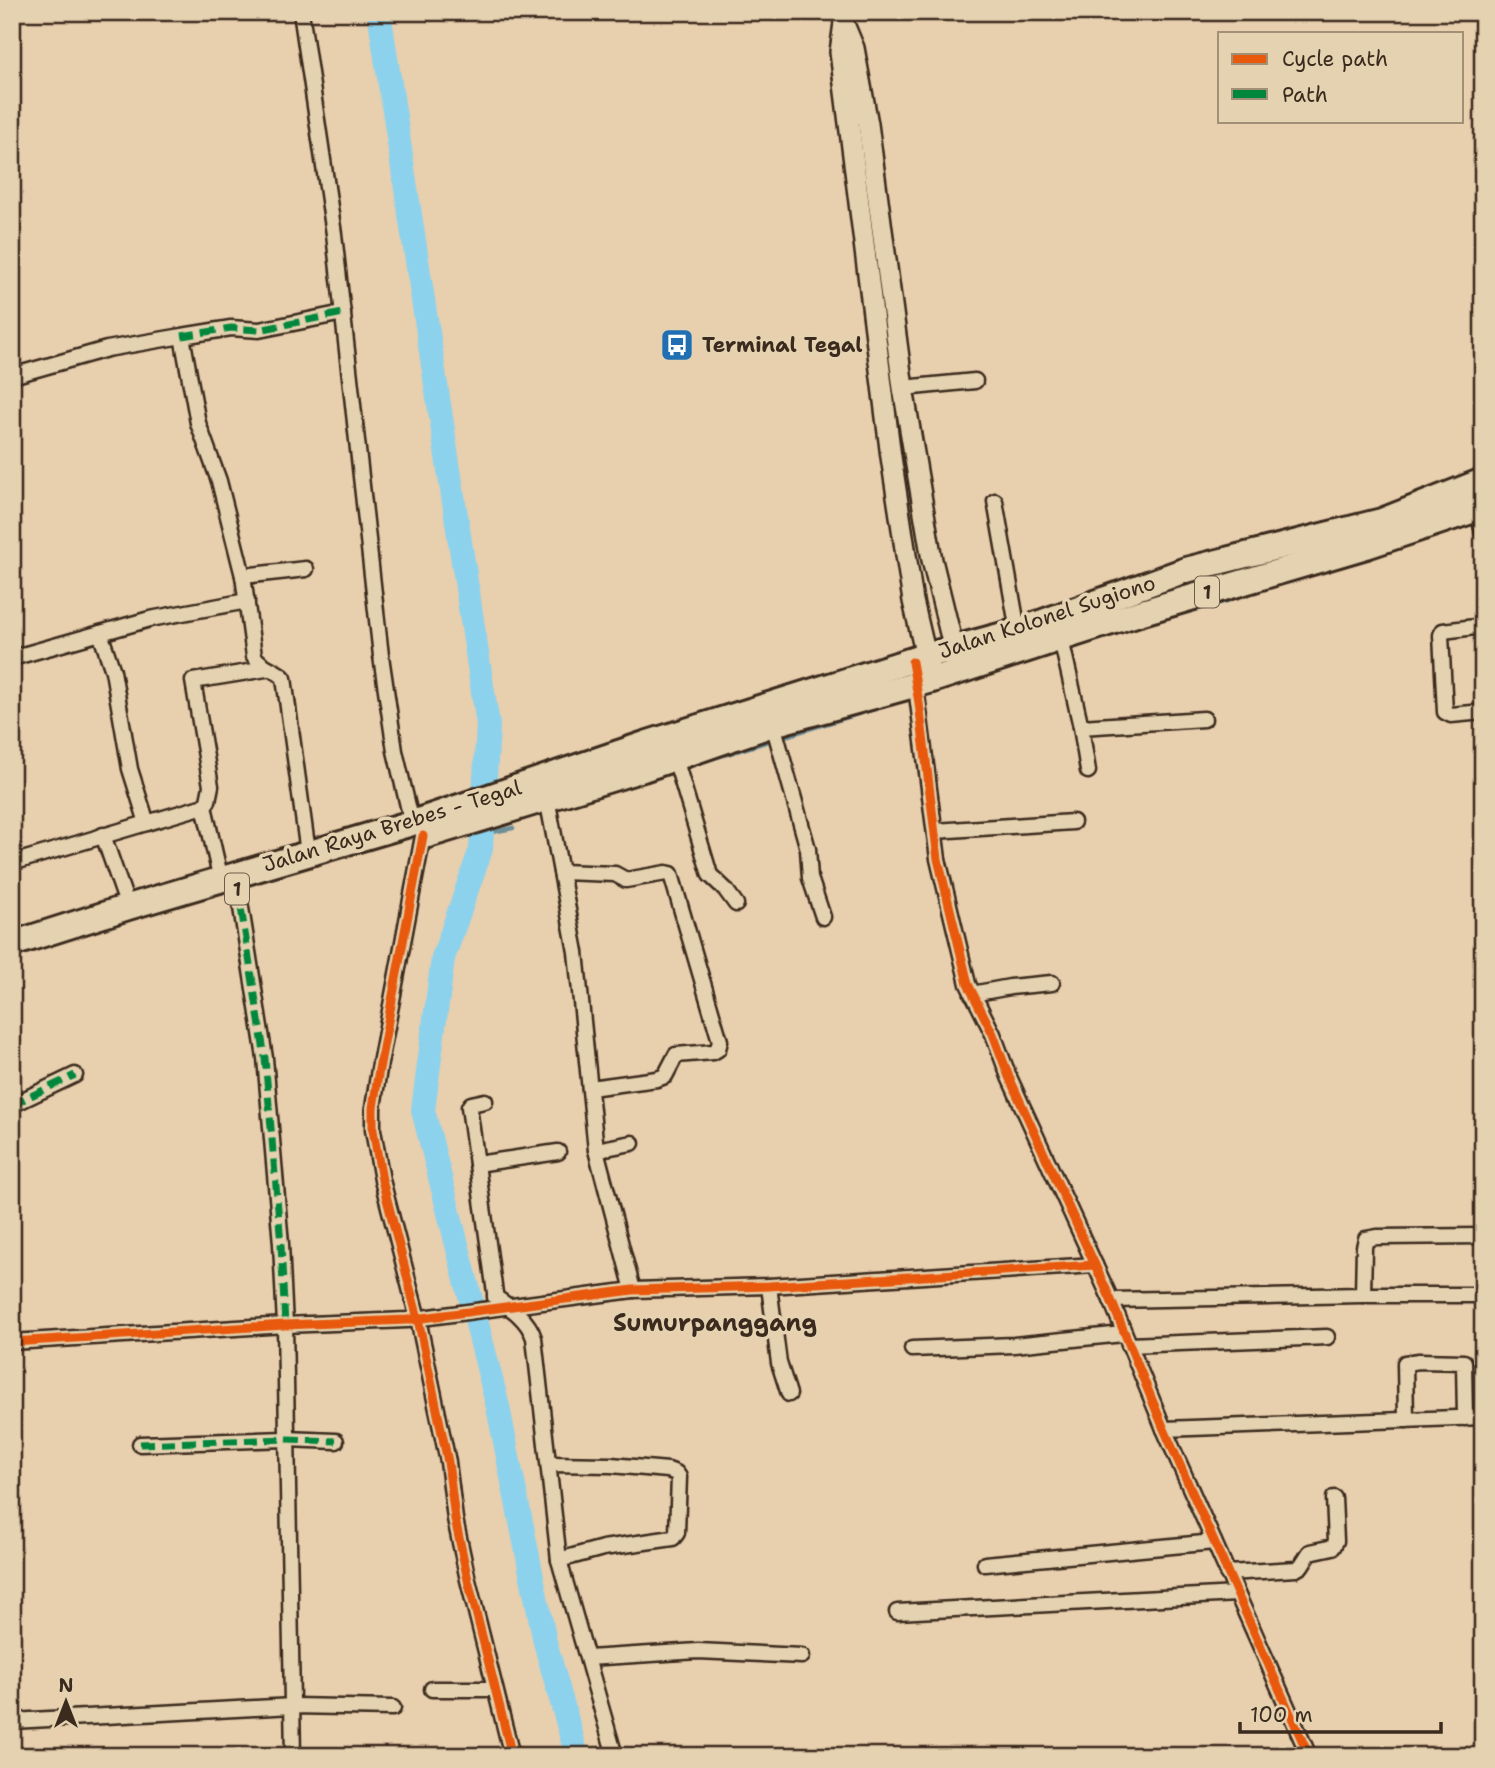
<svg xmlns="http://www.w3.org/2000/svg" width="1495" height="1768" font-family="'Shantell Sans',sans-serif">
	<rect width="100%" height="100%" fill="#e8cfae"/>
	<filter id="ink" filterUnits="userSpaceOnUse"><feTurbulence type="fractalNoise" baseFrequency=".0143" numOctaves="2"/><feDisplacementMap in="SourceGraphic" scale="14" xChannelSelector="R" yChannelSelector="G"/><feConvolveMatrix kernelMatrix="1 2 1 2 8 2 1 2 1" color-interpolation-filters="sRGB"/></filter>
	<g filter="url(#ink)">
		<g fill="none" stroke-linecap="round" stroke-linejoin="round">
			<!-- stream -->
			<g stroke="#6c8f9a" stroke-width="4.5">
				<polyline points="1173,616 1230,600"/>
				<polyline points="1029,661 1114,634"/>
				<polyline points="691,765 897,702"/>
				<polyline points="482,834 513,828"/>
			</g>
			<!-- river -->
			<polyline stroke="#8cd2ed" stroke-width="24" points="379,12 488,725 481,849 443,958 423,1110 498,1407 545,1642 577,1756"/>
			<defs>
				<g id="minor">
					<polyline points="301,12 334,234 381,656 395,751 412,823"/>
					<polyline points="182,336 231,328 259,330 343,313"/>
					<path d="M12,376L107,349L182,336L198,423L219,481L243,576L254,656C262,669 275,668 284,678L308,853"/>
					<polyline points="903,388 975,381"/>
					<polyline points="995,501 1018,631"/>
					<polyline points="1477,509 1483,532"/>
					<polyline points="243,576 306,569"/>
					<polyline points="1483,626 1443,631 1441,635 1445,712 1451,715 1483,712"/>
					<polyline points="100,633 113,671 130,769 147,823"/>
					<polyline points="1061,639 1081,727 1204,719"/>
					<polyline points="12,658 150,619 247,601"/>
					<polyline points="915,679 938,859 968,984 993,1034 1009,1077 1111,1300 1164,1429 1309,1756"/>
					<polyline points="773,724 808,849 810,878 823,917"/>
					<polyline points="1081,727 1088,771"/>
					<polyline points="675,758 710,875 725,889 736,904"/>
					<polyline points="547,798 576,952 596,1150 633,1290"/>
					<polyline points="204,806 221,880"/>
					<polyline points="935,831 1073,822"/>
					<polyline points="103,835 128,907"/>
					<polyline points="423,836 379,1069 373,1108 373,1130 382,1180 418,1319 448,1462 455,1519 468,1580 512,1756"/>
					<polyline points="12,863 204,806 208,801 211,786 193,681 266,669"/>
					<polyline points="561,872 615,874 626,880 666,873 671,874 720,1041 718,1049 713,1052 676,1055 665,1076 657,1079 590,1088"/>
					<polyline points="238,889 265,1058 281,1244 285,1325 293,1756"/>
					<polyline points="972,994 1010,987 1052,983"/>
					<path d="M485,1101L471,1104L469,1107L495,1293V1297C511,1308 528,1319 534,1338L559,1560L615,1756"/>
					<polyline points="12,1105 75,1075"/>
					<polyline points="596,1150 632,1143"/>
					<polyline points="477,1164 558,1152"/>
					<polyline points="769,1286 779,1363 789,1394"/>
					<polyline points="1363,1295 1483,1295"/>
					<polyline points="1111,1300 1363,1295 1364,1247 1366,1239 1377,1237 1483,1236"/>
					<polyline points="12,1342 285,1325 407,1320 633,1290 769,1286 1095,1265"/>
					<polyline points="1129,1345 1327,1337"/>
					<polyline points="912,1349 1014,1345 1123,1334"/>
					<polyline points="1406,1420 1405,1363 1419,1361 1464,1362 1465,1418"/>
					<polyline points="1164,1429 1483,1417"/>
					<polyline points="140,1444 286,1439 336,1441"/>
					<polyline points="549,1464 611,1465 668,1470 676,1473 679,1477 677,1533 673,1538 603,1548 559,1560"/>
					<polyline points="985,1564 1214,1542"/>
					<polyline points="1227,1573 1296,1569 1301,1566 1310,1552 1333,1547 1336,1541 1334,1498"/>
					<polyline points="897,1612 1237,1594"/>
					<polyline points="588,1658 698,1651 802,1656"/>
					<polyline points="432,1689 495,1689"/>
					<polyline points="12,1721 293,1706 393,1708"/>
				</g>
				<g id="secondary">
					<polyline points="842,12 844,23 840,52 891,457 913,601 929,669"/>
					<polyline points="844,24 854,48 868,124 903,388 932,560 957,662"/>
				</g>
				<g id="trunk">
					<polyline points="428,835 643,769 773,724 932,680 1139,613 1366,546 1483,507"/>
					<polyline points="12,944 128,907 412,823 645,744 925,656 1018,631 1186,570 1382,521 1483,481"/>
				</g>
			</defs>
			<!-- minor casing -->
			<use href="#minor" stroke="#3b2a1e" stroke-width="19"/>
			<!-- secondary casing -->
			<use href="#secondary" stroke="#3b2a1e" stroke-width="24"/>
			<!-- trunk casing -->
			<use href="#trunk" stroke="#3b2a1e" stroke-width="30"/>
			<!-- minor -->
			<use href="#minor" stroke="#e5d2b0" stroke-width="14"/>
			<!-- secondary -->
			<use href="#secondary" stroke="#e5d2b0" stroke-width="19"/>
			<!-- trunk -->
			<use href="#trunk" stroke="#e5d2b0" stroke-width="24"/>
			<!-- quiet -->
			<g stroke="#00873e" stroke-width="7" stroke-dasharray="14 7" stroke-linecap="butt">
				<polyline points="182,336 231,328 259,330 343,313"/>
				<polyline points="238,889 265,1058 281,1244 285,1325"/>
				<polyline points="12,1105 75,1075"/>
				<polyline points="140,1444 286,1439 336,1441"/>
			</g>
			<defs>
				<g id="cycleway">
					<polyline points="912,662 919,703 938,859 968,984 993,1034 1009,1077 1111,1300 1164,1429 1309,1756"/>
					<polyline points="423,836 379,1069 373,1108 373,1130 382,1180 418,1319 448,1462 455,1519 468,1580 512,1756"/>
					<polyline points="12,1342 285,1325 407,1320 633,1290 769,1286 1095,1265"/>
				</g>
			</defs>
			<!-- cycleway casing -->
			<use href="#cycleway" stroke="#e5d2b0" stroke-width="13"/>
			<!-- cycleway -->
			<use href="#cycleway" stroke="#e8590c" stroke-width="9"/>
		</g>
	</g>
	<!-- icons -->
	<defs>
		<symbol id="bus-square" viewBox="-11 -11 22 22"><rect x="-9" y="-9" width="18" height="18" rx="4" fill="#1f6fb2" stroke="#e5d2b0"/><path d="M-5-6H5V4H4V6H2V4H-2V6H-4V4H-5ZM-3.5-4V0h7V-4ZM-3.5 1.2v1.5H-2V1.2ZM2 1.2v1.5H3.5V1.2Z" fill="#fff"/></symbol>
	</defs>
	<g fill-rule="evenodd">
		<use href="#bus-square" x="658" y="326" width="38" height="38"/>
	</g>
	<g text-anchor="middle" stroke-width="7" stroke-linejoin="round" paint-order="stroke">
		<!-- shield labels -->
		<g fill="#e5d2b0" stroke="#6e5c4a" stroke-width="2">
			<rect x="1195" y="576.5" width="24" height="31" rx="5"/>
			<rect x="225" y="873.5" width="24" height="31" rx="5"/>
		</g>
		<g font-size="19" font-weight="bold" fill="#3b2a1e">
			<text x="1207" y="599">1</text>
			<text x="237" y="896">1</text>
		</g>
		<!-- poi labels -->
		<g font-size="21" font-weight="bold" fill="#3b2a1e" stroke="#e5d2b0" text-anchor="start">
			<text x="702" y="352">Terminal Tegal</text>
		</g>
		<!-- street labels -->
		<g font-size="21" fill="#3b2a1e" stroke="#e5d2b0">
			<text transform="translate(1047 617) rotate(-18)" y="7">Jalan Kolonel Sugiono</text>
			<text transform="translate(392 826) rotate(-17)" y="7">Jalan Raya Brebes - Tegal</text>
		</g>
		<!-- quarter labels -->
		<g font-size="24" font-weight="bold" fill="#3b2a1e" stroke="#e5d2b0">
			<text x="715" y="1331">Sumurpanggang</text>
		</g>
	</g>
	<!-- margin -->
	<rect width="1495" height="1768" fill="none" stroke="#e5d2b0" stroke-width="42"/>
	<rect x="21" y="21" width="1453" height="1726" fill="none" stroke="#3b2a1e" stroke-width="2.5" filter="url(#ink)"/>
	<!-- legend -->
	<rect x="1218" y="32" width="245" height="91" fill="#e5d2b0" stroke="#a18f76" stroke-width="2"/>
	<rect x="1232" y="54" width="35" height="10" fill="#e8590c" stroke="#a18f76" stroke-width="2"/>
	<text x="1282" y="66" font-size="21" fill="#3b2a1e">Cycle path</text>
	<rect x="1232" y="89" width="35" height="10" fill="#00873e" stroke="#a18f76" stroke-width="2"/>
	<text x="1282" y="102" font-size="21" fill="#3b2a1e">Path</text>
	<!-- north arrow -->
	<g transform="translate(66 1702)" stroke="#e5d2b0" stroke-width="5" paint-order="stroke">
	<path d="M0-5L12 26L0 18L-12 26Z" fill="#3b2a1e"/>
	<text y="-10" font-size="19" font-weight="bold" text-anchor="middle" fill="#3b2a1e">N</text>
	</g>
	<!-- scale -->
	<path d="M1240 1722v10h201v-10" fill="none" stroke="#3b2a1e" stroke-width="3.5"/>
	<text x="1250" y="1722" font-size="21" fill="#3b2a1e" stroke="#e5d2b0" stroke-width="5" paint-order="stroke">100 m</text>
</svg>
